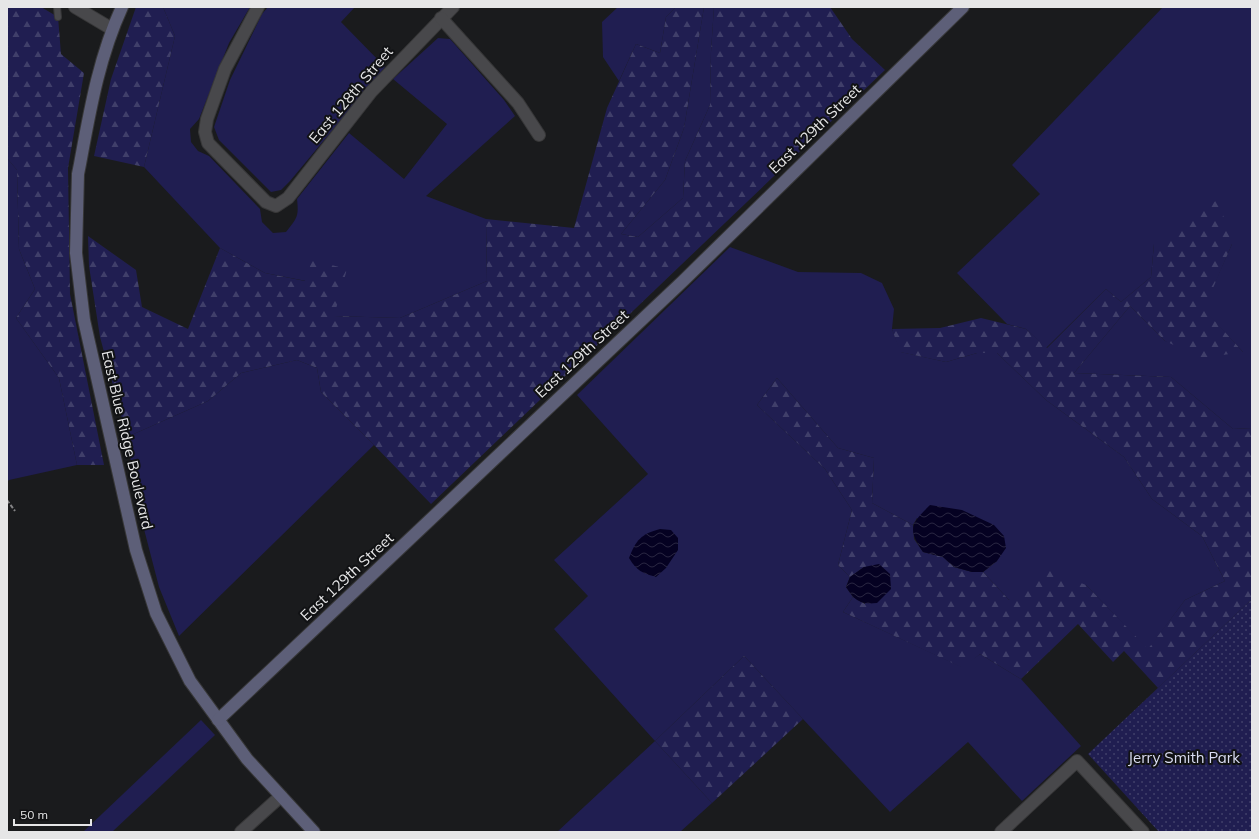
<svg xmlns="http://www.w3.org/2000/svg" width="1259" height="839" font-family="Mulish,sans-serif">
	<defs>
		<pattern id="forest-firs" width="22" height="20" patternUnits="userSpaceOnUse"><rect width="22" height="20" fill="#201e51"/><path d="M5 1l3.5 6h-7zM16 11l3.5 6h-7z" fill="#403f6a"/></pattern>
		<pattern id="park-dots" width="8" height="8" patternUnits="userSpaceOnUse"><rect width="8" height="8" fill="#201e51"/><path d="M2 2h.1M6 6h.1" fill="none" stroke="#403f6a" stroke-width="1.8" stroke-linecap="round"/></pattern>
		<pattern id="water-waves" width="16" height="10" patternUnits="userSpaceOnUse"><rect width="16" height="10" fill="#050122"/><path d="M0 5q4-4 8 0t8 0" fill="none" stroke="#292642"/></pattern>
	</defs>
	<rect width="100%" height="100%" fill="#1a1b1d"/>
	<!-- green -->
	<g fill="#201e51">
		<path d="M163,7H250L229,43L199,119L190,129L191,142L198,151L209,156L260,209L262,222L273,233L286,232C297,218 299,217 297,199L349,133L404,179L447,124L393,79L438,38L450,39L504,100L515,116L426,196L486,219L487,281L400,318L333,316L306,281L265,273L220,248L144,167L175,36Z"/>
		<polygon points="268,7 355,7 341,22 385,67 290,181 281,190 271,192 219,140 214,127 230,80 262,14"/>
		<polygon points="618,7 676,7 666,17 660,53 636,44 619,81 603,57 602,22"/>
		<polygon points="704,7 714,7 711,52 710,105 685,161 683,198 638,237 621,234 665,180 684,128"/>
		<polygon points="1163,7 1252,7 1252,428 1233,429 1171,377 1074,373 1130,306 1165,341 1243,352 1203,309 1232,244 1154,244 1151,277 1121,302 1106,289 1046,348 1026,329 1007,324 957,273 1040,194 1012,165"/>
		<polygon points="7,158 17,170 19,249 35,289 16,318 59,378 77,465 9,480 7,482"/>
		<polygon points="730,247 798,272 861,273 882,283 894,309 892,329 901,352 946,362 977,353 997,353 1046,400 1124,457 1152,499 1202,536 1225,581 1185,600 1148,650 1086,585 1009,600 983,572 997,561 917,518 913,525 872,503 874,458 838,448 777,378 757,405 825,469 852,510 838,565 850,577 846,587 853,597 843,612 962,667 980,654 1021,679 1081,746 1022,801 968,742 890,812 744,656 655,741 712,803 680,832 557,832 655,741 554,629 588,596 554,560 648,474 577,395"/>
		<polygon points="297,360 317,368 321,392 374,445 179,636 159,587 138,506 127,437 208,401 241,373"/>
		<polygon points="201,720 215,735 112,832 83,832"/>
	</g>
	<!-- forest -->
	<g fill="url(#forest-firs)">
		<polygon points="7,7 41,7 58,17 61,54 84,73 68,168 70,294 104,465 77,465 59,378 16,318 35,289 19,249 17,170 7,158"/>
		<polygon points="136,7 163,7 175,36 144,167 94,156 111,79"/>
		<polygon points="676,7 704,7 684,128 665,180 621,234 638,237 683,198 685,161 710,105 711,52 714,7 830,7 852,39 885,70 431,504 374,445 321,392 317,368 297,360 241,373 208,401 127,437 100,337 89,266 88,236 136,270 142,307 188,329 220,248 265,273 305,281 312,260 347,269 334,316 400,318 487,281 486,219 574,228 607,108 636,44 660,53 666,17"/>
		<polygon points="1218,199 1232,244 1204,309 1243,352 1202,358 1165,341 1130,306 1074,373 1171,377 1233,429 1252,428 1252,599 1158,688 1124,651 1113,662 1078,624 1021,679 980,654 963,668 843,612 853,597 865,604 864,567 850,577 838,565 852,510 825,469 757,405 777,378 838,448 874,458 872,503 913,525 914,539 923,552 943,557 954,567 972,572 983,572 1009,600 1045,569 1086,585 1148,649 1185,600 1225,581 1202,536 1152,499 1124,457 1046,400 997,353 977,353 946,362 900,352 892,329 940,328 981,318 1026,329 1047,348 1106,289 1121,302 1151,277 1154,244"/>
		<polygon points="744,656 803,719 712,803 655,741"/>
	</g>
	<!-- park -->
	<polygon fill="url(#park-dots)" points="1252,599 1252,832 1159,832 1088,754"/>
	<!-- water -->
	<g fill="url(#water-waves)">
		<path d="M930,505L962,510L994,525L1004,536L1006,548L997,561L983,572H972L954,567L943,557L923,552C907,528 911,524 930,505Z"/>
		<path d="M660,529L671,530L678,538V550L666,568L656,577C642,573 637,571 629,558C636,540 641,534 660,529Z"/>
		<path d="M879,564L890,574L891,589L877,603C861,605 855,601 846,587L850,577L864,567Z"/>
	</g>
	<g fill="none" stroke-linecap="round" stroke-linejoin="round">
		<defs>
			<polyline id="service" points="57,7 58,17"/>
			<g id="minor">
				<polyline points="258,7 225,69 207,119 205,132 208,143 266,202 276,206 288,198 371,92 453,7"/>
				<polyline points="441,18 518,103 539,135"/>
				<polyline points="241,832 281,796"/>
				<polyline points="1001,832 1077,761 1143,832"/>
			</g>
			<polyline id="tertiary" points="75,7 112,29"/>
			<g id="secondary">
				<path d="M122,7C99,57 90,110 80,164L78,174L76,253L84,320L136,550L156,613L190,681L247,759L314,832"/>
				<polyline points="218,720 683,281 963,7"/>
			</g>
		</defs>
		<!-- service casing -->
		<use href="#service" stroke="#373738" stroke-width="8"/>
		<!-- minor casing -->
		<use href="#minor" stroke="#373738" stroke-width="14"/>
		<!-- tertiary casing -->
		<use href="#tertiary" stroke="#373738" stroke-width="14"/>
		<!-- secondary casing -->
		<use href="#secondary" stroke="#373738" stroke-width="14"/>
		<!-- path -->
		<polyline stroke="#838385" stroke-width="2" stroke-dasharray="4 2" stroke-linecap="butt" points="7,500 15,511"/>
		<!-- service -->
		<use href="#service" stroke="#48484b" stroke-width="6"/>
		<!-- minor -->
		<use href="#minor" stroke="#48484b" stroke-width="12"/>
		<!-- tertiary -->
		<use href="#tertiary" stroke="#48484b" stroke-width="12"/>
		<!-- secondary -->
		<use href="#secondary" stroke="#5d5f78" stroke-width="12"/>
	</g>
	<g text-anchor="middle" stroke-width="4" stroke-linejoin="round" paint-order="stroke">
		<!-- street labels -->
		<g font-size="15" fill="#e6e6e7" stroke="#111214">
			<text transform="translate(351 95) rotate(-50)" y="5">East 128th Street</text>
			<text transform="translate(815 129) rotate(-44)" y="5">East 129th Street</text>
			<text transform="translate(582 354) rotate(-43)" y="5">East 129th Street</text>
			<text transform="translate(127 440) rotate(77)" y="5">East Blue Ridge Boulevard</text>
			<text transform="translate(347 577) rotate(-43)" y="5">East 129th Street</text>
		</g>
		<!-- park labels -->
		<g font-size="15" fill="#d9dcf1" stroke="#111214">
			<text x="1184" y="763">Jerry Smith Park</text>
		</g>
	</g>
	<!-- border -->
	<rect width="1259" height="839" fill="none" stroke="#e6e6e7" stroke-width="16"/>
	<!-- scale -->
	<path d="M14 819v6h77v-6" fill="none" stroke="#e6e6e7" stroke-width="2"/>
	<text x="20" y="819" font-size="12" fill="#e6e6e7" stroke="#111214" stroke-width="3" paint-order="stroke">50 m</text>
</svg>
